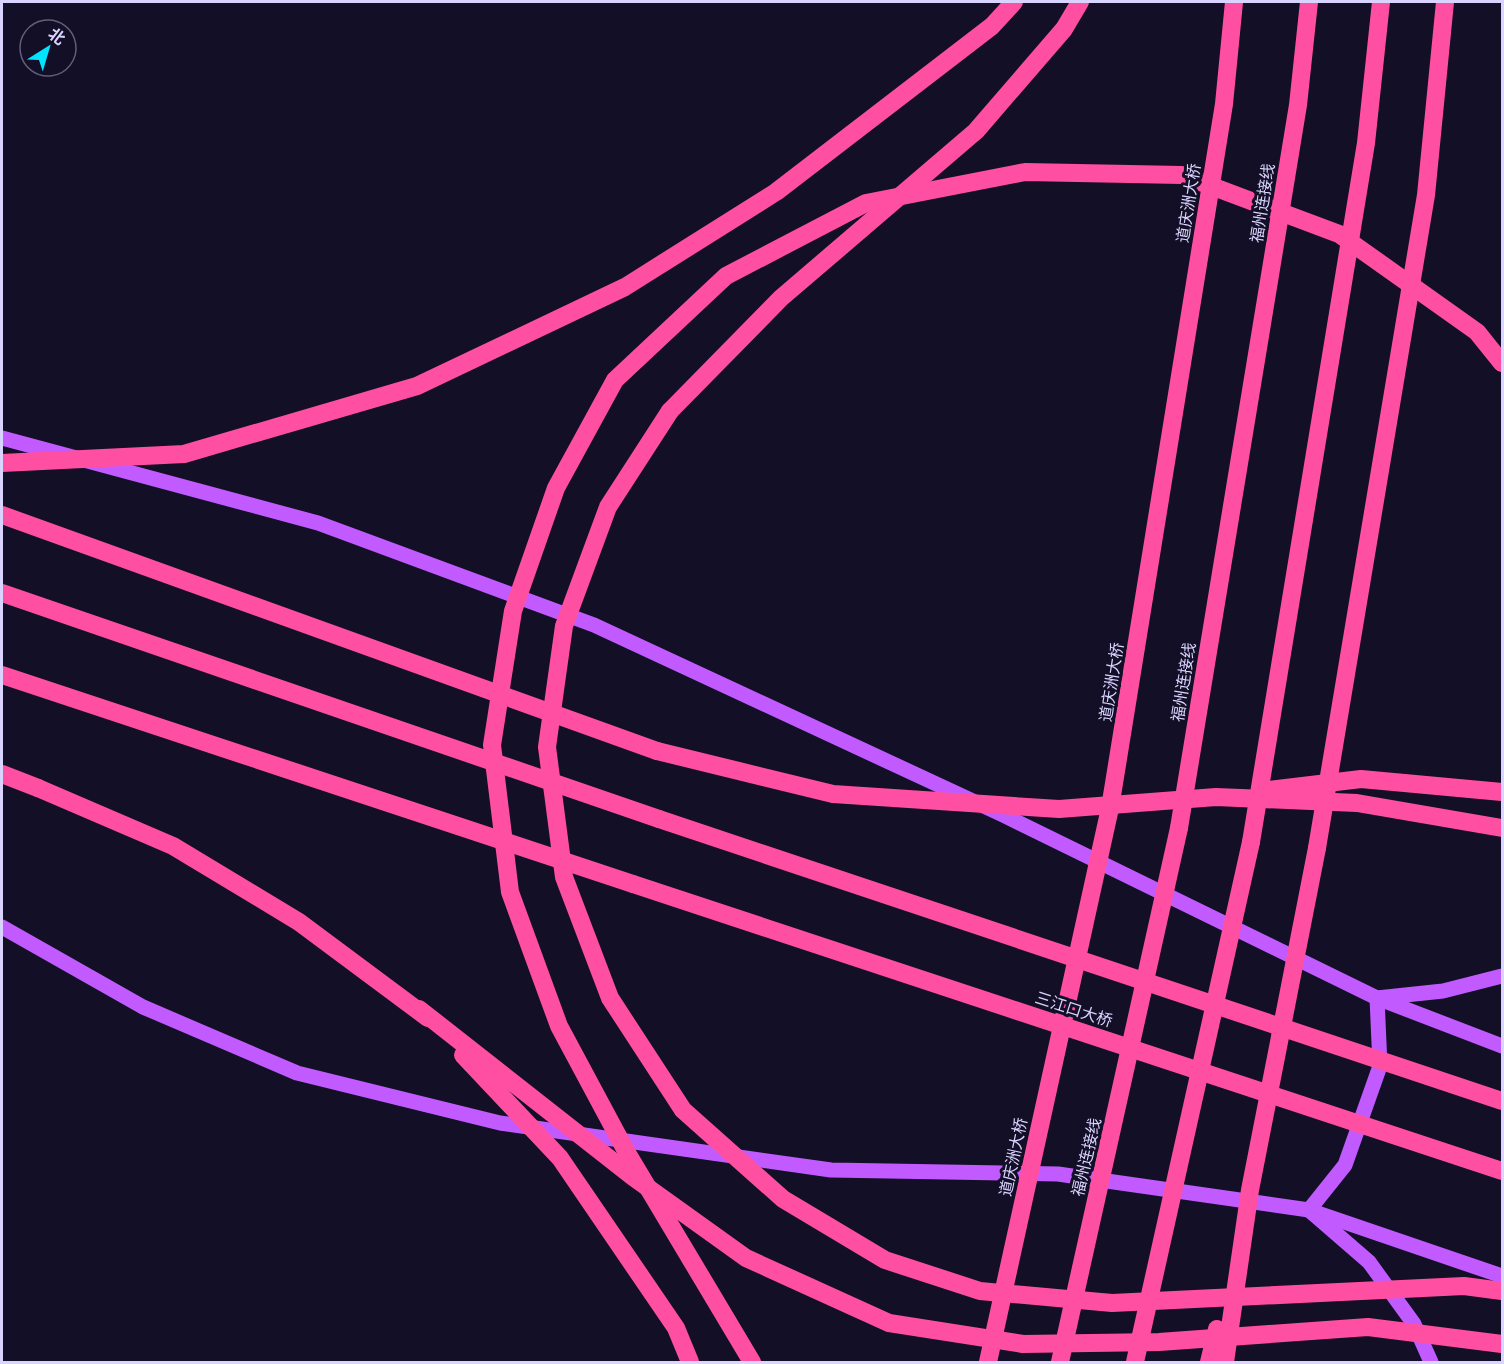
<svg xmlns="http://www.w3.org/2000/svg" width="1504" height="1364" font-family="'Fira Sans','Noto Sans SC',sans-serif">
	<rect width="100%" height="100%" fill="#130f26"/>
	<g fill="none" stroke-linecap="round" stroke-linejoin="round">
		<!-- major -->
		<g stroke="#c25bff" stroke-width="15">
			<polyline points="2,438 318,523 594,625 1003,815 1377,998 1502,1046"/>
			<polyline points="2,927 143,1007 297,1073 500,1123 831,1170 1058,1174 1309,1210 1502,1276"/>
			<polyline points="1431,1362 1414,1324 1369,1262 1309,1210 1345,1165 1380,1066 1377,998 1443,991 1502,976"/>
		</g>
		<!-- highway -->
		<g stroke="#ff4fa3" stroke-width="18">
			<polyline points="670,411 781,298 976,131 1064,29 1080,2"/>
			<polyline points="2,515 657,751"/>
			<polyline points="2,593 659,819"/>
			<polyline points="2,675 633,884"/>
			<polyline points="2,774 38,788"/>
			<polyline points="1110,808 1224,104 1234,2"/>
			<polyline points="1179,828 1298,105 1309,2"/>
			<polyline points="1251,842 1366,143 1381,2"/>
			<polyline points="1317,848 1426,195 1445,2"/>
		</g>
		<!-- highway-bridge -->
		<g stroke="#ff4fa3" stroke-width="18">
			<polyline points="670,411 608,507 564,626 547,747 564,877 610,998 683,1110 783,1199 885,1260 980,1291 1112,1303 1464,1286 1502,1291"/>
			<polyline points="2,463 184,454 417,386 625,287 776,192 992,26 1014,2"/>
			<polyline points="657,751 833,794 1059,809 1216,797 1357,803 1502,828"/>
			<polyline points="38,788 173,846 299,922 428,1018"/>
			<polyline points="1269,790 1361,779 1502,792"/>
			<polyline points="659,819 1502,1101"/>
			<polyline points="633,884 1502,1171"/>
			<polyline points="419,1009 633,1177 746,1258 889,1323 1023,1344 1159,1342 1368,1327 1502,1344"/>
			<polyline points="463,1055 560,1158 676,1328 690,1362"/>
			<polyline points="752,1362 626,1151 559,1026 510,892 492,745 513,611 556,488 615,380 726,276 866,203 1025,172 1182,175 1339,234 1477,332 1502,363"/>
			<polyline points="988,1362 1110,808"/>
			<polyline points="1060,1362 1179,828"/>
			<polyline points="1135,1362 1251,842"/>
			<polyline points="1209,1362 1217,1329"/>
			<polyline points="1225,1362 1250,1190 1317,848"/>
		</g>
	</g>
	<g text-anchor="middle" stroke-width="6" stroke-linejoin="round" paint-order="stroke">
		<!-- street labels -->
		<g font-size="16" fill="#d9d4ff" stroke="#130f26">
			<text transform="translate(1188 203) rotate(-81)" y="6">道庆洲大桥</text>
			<text transform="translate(1262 203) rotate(-81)" y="6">福州连接线</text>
			<text transform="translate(1111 682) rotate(-81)" y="6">道庆洲大桥</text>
			<text transform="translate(1183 682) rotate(-81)" y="6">福州连接线</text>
			<text transform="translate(1074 1009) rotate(18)" y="6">三江口大桥</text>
			<text transform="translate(1013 1157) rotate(-78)" y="6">道庆洲大桥</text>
			<text transform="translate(1086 1157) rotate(-77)" y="6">福州连接线</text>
		</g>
	</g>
	<!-- border -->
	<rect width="1504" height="1364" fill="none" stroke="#d9d4ff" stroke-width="6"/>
	<!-- north arrow -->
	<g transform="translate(48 48) rotate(37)"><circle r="28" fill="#130f26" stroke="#625e7d" stroke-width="1.5"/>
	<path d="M0-4.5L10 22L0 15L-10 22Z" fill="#00e5ff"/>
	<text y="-9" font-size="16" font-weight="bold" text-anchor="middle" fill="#d9d4ff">北</text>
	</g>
</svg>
